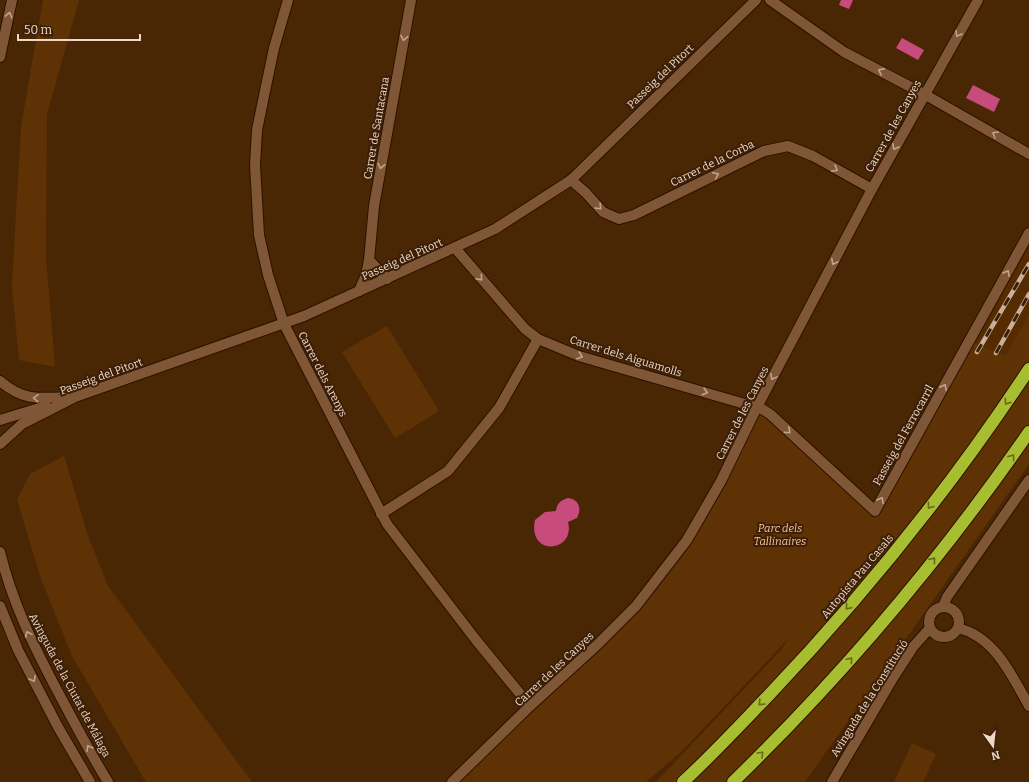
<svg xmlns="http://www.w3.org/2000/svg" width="1029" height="782" font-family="Bitter,serif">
	<rect width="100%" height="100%" fill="#4a2704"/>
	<!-- built -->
	<polygon fill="#552b00" points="1029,246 1029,314 1005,356 974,342"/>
	<!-- green -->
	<g fill="#5f3205">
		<polygon points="43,0 79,0 47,114 46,257 55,367 19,360 12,286 21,127"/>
		<polygon points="1029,314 1029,464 805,782 656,782 781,650 789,638 682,751 646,782 452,782 598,644 687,539 757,407 875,511 878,516 974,342 1005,356"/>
		<polygon points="387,326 439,411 395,438 342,352"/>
		<polygon points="64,456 88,536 108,586 252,782 146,782 72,656 41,579 17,499 30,474"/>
		<polygon points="912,743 936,754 923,782 894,782"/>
	</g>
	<!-- water -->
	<g fill="#c84b7d">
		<polygon points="841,0 853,0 849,9 839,5"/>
		<polygon points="902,38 924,50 918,60 896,48"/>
		<polygon points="973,85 1000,99 994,112 966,98"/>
		<path d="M568,498C579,499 582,509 577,518L568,522C576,553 527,557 535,520L545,512L556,511C557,503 561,500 568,498Z"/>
	</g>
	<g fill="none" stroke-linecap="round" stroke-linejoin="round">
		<defs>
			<g id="minor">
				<polyline points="288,0 274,48 265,91 257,130 255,165 259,235 268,275 284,324 387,524 476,640 530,706"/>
				<polyline points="770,0 844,52 924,94 1029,154"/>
				<polyline points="0,57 12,0"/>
				<polyline points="571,180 586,193 603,212 619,219 634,215 764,151 788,146 813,156 872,189"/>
				<polyline points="455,248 525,329 538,339 579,356 762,409 770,414 875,511 1029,233"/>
				<polyline points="387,279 369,260 374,206 411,0"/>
				<polyline points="359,291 366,275 369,260"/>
				<path d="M0,381C24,402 41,398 71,397"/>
				<polyline points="0,420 46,406"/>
				<polyline points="0,444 22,424 75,397 304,316 495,229 571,180 756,0"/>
				<polyline points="381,514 448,471 499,408 538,339"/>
				<path d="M0,552C12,602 34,647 58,692C74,722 90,753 108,782"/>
				<polyline points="0,606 18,650 58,727 90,782"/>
				<polyline points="943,607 947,597 954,587 1029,480"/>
				<circle cx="944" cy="622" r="15"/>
				<path d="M958,628C995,637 1012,676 1029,706"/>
				<polyline points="452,782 530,706 598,644 636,606 687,540 721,481 757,407 872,189 978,0"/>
				<polyline points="832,782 893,678 913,647 930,628"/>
			</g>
			<g id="highway">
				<path d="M683,782C713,754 740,725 768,696C864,595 952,486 1029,369"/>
				<path d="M733,782C843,675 942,558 1029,432"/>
			</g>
		</defs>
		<!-- minor casing -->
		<use href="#minor" stroke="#2b1100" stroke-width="12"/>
		<!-- highway casing -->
		<use href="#highway" stroke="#2b1100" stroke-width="14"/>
		<!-- minor -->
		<use href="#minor" stroke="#7f5737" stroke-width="10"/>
		<!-- highway -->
		<use href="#highway" stroke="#a7be31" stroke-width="12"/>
		<defs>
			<g id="rail">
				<polyline points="977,352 1029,264"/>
				<polyline points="996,353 1029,294"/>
			</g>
		</defs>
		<!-- rail casing -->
		<use href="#rail" stroke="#c9ae99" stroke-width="4.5"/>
		<!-- rail -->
		<use href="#rail" stroke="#3b1f07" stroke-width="3" stroke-dasharray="9" stroke-linecap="butt"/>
	</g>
	<!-- one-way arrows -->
	<defs><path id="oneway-chevron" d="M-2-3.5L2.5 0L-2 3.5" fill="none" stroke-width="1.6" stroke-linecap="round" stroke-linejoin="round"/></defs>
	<g stroke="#c2a48d">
		<use href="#oneway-chevron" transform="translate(9 15) rotate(-76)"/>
		<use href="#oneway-chevron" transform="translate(958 34) rotate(120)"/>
		<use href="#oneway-chevron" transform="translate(404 38) rotate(101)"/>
		<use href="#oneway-chevron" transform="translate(881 71) rotate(-152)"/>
		<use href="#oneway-chevron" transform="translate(995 134) rotate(-150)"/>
		<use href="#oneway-chevron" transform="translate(895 147) rotate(119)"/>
		<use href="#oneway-chevron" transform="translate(381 166) rotate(100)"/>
		<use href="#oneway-chevron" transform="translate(835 169) rotate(29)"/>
		<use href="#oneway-chevron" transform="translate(716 175) rotate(-26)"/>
		<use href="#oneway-chevron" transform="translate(599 207) rotate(45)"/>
		<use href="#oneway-chevron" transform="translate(834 262) rotate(118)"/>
		<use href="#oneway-chevron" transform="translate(1007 273) rotate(-61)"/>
		<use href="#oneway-chevron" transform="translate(480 278) rotate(49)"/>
		<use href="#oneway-chevron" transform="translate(580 356) rotate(19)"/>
		<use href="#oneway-chevron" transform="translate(773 377) rotate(118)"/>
		<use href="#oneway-chevron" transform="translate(944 387) rotate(-61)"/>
		<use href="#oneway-chevron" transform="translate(705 392) rotate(16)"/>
		<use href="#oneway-chevron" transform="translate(36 398) rotate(-176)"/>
		<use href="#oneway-chevron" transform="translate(788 431) rotate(43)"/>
		<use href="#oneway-chevron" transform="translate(881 500) rotate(-61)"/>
		<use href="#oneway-chevron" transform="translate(28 634) rotate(-114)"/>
		<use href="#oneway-chevron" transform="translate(33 679) rotate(62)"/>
		<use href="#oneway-chevron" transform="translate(89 748) rotate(-120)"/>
	</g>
	<g stroke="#6c671a">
		<use href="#oneway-chevron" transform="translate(1007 402) rotate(125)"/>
		<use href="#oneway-chevron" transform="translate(1012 457) rotate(-54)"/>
		<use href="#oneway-chevron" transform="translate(930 506) rotate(127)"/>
		<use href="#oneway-chevron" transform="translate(933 560) rotate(-51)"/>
		<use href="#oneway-chevron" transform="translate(848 607) rotate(131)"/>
		<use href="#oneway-chevron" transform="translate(850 660) rotate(-49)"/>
		<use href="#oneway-chevron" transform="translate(761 703) rotate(134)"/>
		<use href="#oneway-chevron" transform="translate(761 754) rotate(-45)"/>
	</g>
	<g text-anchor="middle" stroke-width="4" stroke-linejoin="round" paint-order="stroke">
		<!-- street labels -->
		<g font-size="11" fill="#efd7c6" stroke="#3b1f07">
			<text transform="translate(660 76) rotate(-44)" y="4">Passeig del Pitort</text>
			<text transform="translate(893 126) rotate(-61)" y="4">Carrer de les Canyes</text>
			<text transform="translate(376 128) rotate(-80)" y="4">Carrer de Santacana</text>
			<text transform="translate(712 163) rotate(-26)" y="4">Carrer de la Corba</text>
			<text transform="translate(402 259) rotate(-24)" y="4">Passeig del Pitort</text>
			<text transform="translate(626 356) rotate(17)" y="4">Carrer dels Aiguamolls</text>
			<text transform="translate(323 374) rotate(63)" y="4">Carrer dels Arenys</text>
			<text transform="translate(101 376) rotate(-20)" y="4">Passeig del Pitort</text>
			<text transform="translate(742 413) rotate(-63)" y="4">Carrer de les Canyes</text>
			<text transform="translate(903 435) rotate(-61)" y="4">Passeig del Ferrocarril</text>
			<text transform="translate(857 576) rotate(-50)" y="4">Autopista Pau Casals</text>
			<text transform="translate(554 669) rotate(-43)" y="4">Carrer de les Canyes</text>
			<text transform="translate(70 685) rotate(62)" y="4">Avinguda de la Ciutat de Málaga</text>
			<text transform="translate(869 698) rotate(-58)" y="4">Avinguda de la Constitució</text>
		</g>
		<!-- park labels -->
		<g font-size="11" font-style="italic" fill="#f7c49d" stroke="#3b1f07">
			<text x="780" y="532">Parc dels<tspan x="780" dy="13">Tallinaires</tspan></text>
		</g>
	</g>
	<!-- north arrow -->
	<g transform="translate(993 746) rotate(165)" stroke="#3b1f07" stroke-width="3" paint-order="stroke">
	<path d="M0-3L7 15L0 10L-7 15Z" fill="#efd7c6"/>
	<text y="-6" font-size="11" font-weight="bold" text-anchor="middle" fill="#efd7c6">N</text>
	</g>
	<!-- scale -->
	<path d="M18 34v6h122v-6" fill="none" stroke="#efd7c6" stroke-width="2"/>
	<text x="24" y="34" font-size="12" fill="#efd7c6" stroke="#3b1f07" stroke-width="3" paint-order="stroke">50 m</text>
</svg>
